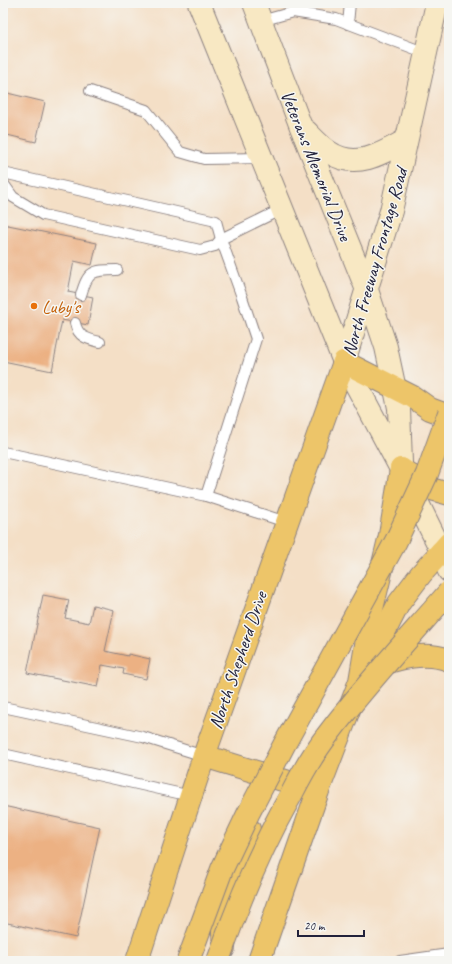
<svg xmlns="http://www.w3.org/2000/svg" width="452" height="964" font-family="Caveat,sans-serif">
	<rect width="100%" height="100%" fill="#f6f6f2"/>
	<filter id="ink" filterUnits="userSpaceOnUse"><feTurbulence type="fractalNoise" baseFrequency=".025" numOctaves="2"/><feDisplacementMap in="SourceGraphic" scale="8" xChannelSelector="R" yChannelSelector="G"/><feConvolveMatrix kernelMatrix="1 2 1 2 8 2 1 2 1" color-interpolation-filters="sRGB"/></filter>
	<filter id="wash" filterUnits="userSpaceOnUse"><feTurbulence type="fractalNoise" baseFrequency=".012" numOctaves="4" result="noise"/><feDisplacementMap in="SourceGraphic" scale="16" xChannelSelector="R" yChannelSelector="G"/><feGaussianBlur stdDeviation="0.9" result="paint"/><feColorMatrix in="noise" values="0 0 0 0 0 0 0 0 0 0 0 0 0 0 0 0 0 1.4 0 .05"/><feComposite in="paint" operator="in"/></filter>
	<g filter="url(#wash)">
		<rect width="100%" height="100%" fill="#f4dfc6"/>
		<g id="blocks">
			<!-- building -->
			<g fill="#ecb183">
				<polygon points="3,92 45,102 36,142 3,134"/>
				<polygon points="3,224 97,243 92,265 74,261 68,292 93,297 88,325 62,320 52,371 3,361"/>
				<polygon points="43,595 69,600 65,618 89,623 93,605 114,610 105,651 128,656 128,654 150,659 146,679 123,674 124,669 102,665 98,687 27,673"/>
				<polygon points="3,806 100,827 76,938 3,922"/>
			</g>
		</g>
	</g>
	<g filter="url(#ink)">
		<use href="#blocks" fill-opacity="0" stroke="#8b8080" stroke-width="1"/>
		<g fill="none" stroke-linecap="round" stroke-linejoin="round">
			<defs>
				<g id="lane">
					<polyline points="261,21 293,12 336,19 426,53"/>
					<polyline points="348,24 350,3"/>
					<polyline points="90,91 146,110 180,152 204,159 261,158"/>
					<polyline points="3,173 216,221 221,239 242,297 256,339 206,496"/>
					<polyline points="3,183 13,197 43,215 200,250 215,246 221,239 282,209"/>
					<path d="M81,295C88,271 92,270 117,270"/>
					<path d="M75,323C78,337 87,339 100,342"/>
					<polyline points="3,452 206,496 286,522"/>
					<polyline points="3,707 143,737 204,756"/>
					<polyline points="3,754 191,796"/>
					<polyline points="400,961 449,954"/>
				</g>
				<g id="secondary">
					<polyline points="199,3 344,362 401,469 438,544 449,571"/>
					<polyline points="254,3 301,127 367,290 386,347 399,408 401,463"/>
					<path d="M306,131C313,138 320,146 329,152C355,170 382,154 406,140"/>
					<polyline points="344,362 391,211 437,3"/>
				</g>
				<g id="primary">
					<polyline points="370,660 399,603 421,574 441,552"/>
					<path d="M377,668C397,656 427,652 449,660"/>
					<polyline points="204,756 315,790"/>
					<polyline points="224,948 222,915 249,829"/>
					<polyline points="137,961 204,756 344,362"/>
					<polyline points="259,961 318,791 360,681 372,609 390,535 401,469"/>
				</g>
				<g id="highway">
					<polyline points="344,362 413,397 430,409 449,416"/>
					<polyline points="401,469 431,489 449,494"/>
					<polyline points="441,552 449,543"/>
				</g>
			</defs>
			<!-- lane casing -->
			<use href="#lane" stroke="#8b8080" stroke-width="12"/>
			<!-- secondary casing -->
			<use href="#secondary" stroke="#8b8080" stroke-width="24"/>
			<!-- primary casing -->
			<use href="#primary" stroke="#8b8080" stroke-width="24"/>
			<!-- highway casing -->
			<use href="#highway" stroke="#8b8080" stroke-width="24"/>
			<!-- lane -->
			<use href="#lane" stroke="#fff" stroke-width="10"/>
			<!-- secondary -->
			<use href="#secondary" stroke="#f8e8c3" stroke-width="22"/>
			<!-- primary -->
			<use href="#primary" stroke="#edc569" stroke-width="22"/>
			<!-- highway -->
			<use href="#highway" stroke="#edc569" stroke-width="22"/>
			<defs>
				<g id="highway-bridge">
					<polyline points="188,961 222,869 248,814 284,745 396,541 427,474 449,413"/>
					<path d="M218,961C238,903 261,848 291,795C302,773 314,752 329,733C366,684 409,638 449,592"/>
				</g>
			</defs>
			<!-- highway-bridge casing -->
			<use href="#highway-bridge" stroke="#8b8080" stroke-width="24" stroke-linecap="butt"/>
			<!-- highway-bridge -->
			<use href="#highway-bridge" stroke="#edc569" stroke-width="22"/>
		</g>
	</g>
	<!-- markers -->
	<circle fill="#e8710a" stroke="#f6f6f2" stroke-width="1.5" cx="34" cy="306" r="4"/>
	<g text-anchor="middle" stroke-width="3" stroke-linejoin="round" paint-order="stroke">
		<!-- street labels -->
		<g font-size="19" fill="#22223b" stroke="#f6f6f2">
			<text transform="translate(317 165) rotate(68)" y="7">Veterans Memorial Drive</text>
			<text transform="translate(374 262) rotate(-74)" y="7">North Freeway Frontage Road</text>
			<text transform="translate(237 660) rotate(-71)" y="7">North Shepherd Drive</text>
		</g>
		<!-- food labels -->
		<g font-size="19" fill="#c56008" stroke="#f6f6f2" text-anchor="start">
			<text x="42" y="313">Luby's</text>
		</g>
	</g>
	<!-- margin -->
	<rect width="452" height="964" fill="none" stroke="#f6f6f2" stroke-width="16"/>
	<!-- scale -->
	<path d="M298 930v6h66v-6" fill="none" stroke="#22223b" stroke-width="2"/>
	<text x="304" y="930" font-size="12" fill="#22223b" stroke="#f6f6f2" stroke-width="3" paint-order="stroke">20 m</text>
</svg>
